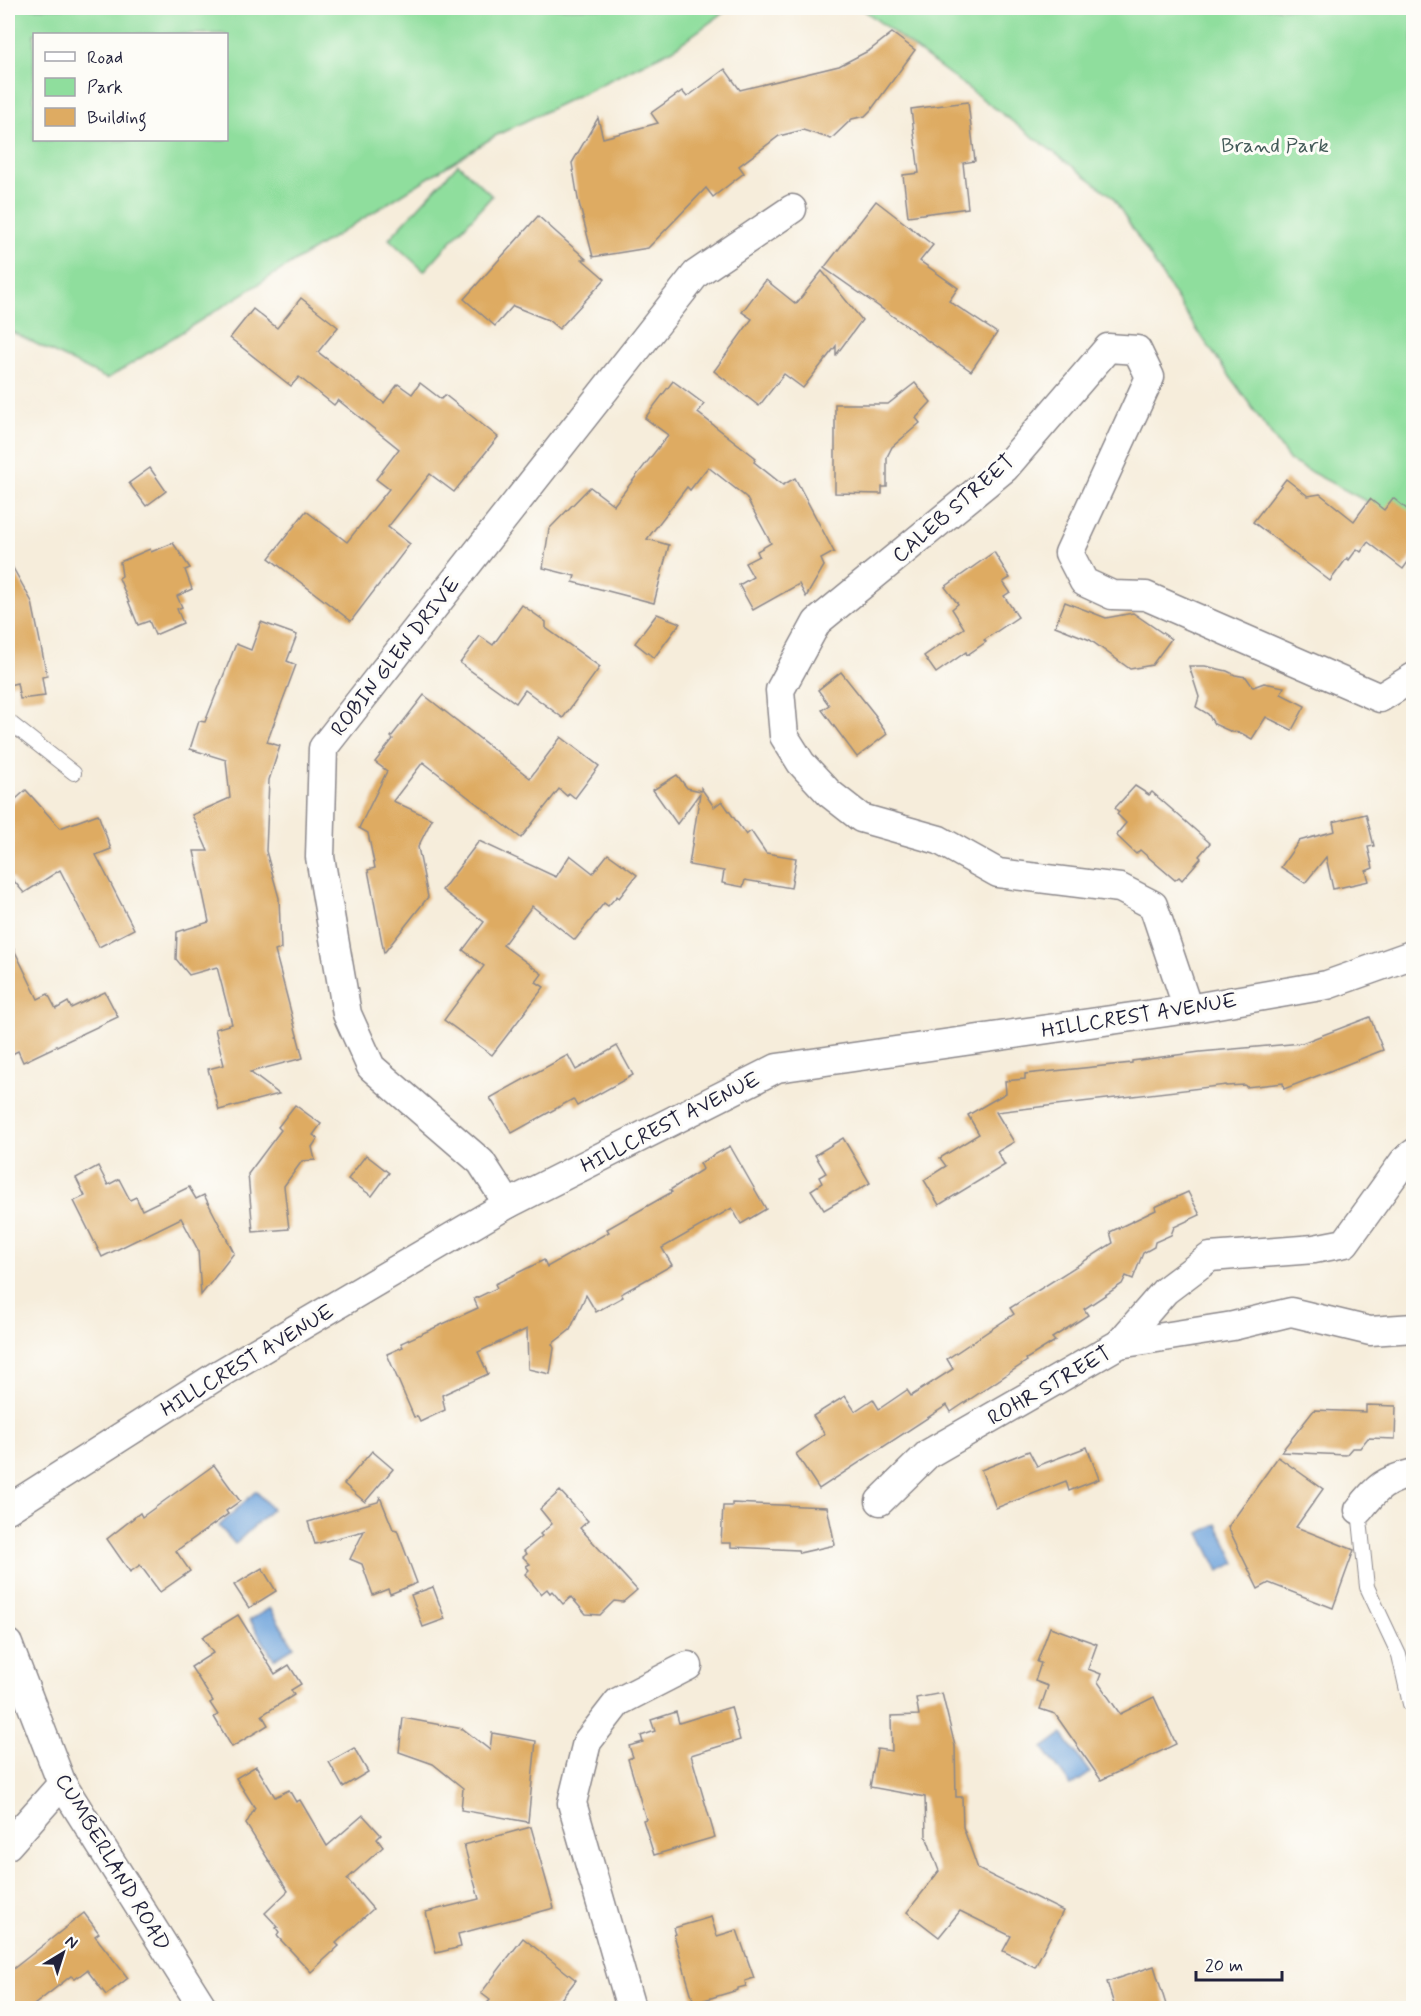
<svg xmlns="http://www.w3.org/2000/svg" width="1421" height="2016" font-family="Mynerve,sans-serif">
	<rect width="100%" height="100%" fill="#fdfcf7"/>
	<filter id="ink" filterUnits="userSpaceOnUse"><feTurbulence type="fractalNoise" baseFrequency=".0167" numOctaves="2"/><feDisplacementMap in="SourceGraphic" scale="12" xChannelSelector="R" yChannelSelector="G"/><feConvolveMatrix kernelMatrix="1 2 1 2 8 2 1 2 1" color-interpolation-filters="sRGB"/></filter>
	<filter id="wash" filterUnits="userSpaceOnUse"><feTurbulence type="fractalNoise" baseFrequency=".008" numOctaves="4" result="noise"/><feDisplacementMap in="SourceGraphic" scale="24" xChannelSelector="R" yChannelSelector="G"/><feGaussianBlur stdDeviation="1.35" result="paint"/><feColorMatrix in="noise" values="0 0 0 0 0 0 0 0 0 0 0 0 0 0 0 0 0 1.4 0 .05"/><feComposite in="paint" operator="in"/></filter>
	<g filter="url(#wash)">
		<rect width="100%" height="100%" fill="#f6eddb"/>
		<!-- green -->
		<g fill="#8fde9d" stroke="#58806c" stroke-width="1.5" fill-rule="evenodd">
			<path d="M8,8H730L673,49L495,136L107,379L8,330ZM34,34H226V140H34Z"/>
			<polygon points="861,8 1413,8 1413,526 1290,461 1192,323 1112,196"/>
			<polygon points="458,164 492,196 424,271 389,239"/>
		</g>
		<!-- water -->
		<g fill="#70a4dc" stroke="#49638c" stroke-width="1.5">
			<polygon points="256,1491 272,1509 235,1544 219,1526"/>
			<polygon points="1217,1524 1236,1563 1219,1571 1200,1533"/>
			<polygon points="270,1608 294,1647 274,1659 250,1620"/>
			<polygon points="1062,1734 1090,1773 1071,1786 1043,1748"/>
		</g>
		<g id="blocks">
			<!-- building -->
			<g fill="#deab62">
				<polygon points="892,33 915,50 871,110 865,116 852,119 831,139 803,130 779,136 739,166 744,173 713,197 706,188 648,248 593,257 578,199 572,163 598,118 603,138 658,123 651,113 682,91 687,97 725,69 740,90 839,66 870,50"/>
				<polygon points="968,102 975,161 963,163 968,208 908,216 903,175 919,173 911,109"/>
				<polygon points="876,201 933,245 920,261 958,288 949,301 997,333 971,371 824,268"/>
				<polygon points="538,216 586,259 582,259 605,279 559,329 548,320 513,306 495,326 464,299"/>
				<polygon points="822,271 862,320 836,355 836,346 803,388 784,374 759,406 714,371 752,319 742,312 766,280 796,304"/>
				<polygon points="301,298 338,327 318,352 384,403 398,384 412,394 420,383 441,399 445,395 498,437 454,492 430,474 388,527 410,544 351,621 269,558 306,511 347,542 389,489 376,479 399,449 338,400 334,405 299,377 291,386 230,338 253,309 277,328"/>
				<polygon points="673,381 704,404 698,413 756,458 754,462 783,485 795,478 834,552 821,559 824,566 806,597 799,584 753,610 739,585 753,577 745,563 759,556 757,551 771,543 746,497 708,467 690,490 687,487 647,539 669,545 654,603 573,582 575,576 543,568 549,529 590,487 614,505 668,435 645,418"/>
				<polygon points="915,383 931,402 916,418 920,423 892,447 887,457 887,487 882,487 882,494 835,493 835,404 888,404"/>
				<polygon points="150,468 166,491 146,506 129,483"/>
				<polygon points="1286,479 1308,496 1320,494 1354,521 1370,499 1384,510 1393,498 1413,514 1413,555 1403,569 1368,542 1361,552 1357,549 1349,560 1347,558 1330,581 1253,522"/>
				<polygon points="173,543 190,568 185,570 192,589 177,596 182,607 177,609 183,623 155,635 149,621 138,625 119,578 122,576 120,562 150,549 151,552"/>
				<polygon points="994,552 1010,578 1003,582 1010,592 1004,596 1018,617 984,640 986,642 967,655 966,652 936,673 924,656 964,628 952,609 958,604 945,587"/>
				<polygon points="8,559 32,602 47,676 42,677 45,696 20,699 17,683 9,685 8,672"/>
				<polygon points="1065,602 1106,618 1133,613 1171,639 1152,665 1130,669 1090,640 1055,626"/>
				<polygon points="522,605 546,622 546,628 600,667 563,718 525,690 516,703 460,663 480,636 493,645"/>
				<polygon points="657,614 680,623 654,658 635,643"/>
				<polygon points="261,622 297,635 287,661 296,665 267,742 280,746 269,780 266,851 279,898 281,949 275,951 303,1058 250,1072 279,1094 219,1110 208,1069 224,1065 215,1029 232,1024 217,967 189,975 176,959 177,932 209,922 194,851 208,851 192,815 230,798 226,760 190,749 199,721 205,722 236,644 251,650"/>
				<polygon points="1189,666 1205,666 1227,671 1235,675 1246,677 1253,687 1264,683 1284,687 1281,694 1305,706 1292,730 1266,717 1252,739 1241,733 1232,732 1214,724 1208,714 1196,707 1199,697"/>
				<polygon points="841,672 876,716 875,717 887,734 857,757 822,710 829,705 818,690"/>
				<polygon points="424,695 530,778 561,737 599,766 575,798 569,793 567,796 559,789 521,838 423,762 393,801 432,819 418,847 428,897 384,953 368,870 375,868 368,833 359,828 387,771 375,762 393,739 391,737"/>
				<polygon points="677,775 687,788 701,791 701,788 714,807 722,801 746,835 751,831 766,853 796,858 791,888 745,880 743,887 722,883 724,871 689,865 700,793 677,824 653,790"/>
				<polygon points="1135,786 1149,795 1152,792 1210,843 1199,856 1201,858 1182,880 1179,877 1175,880 1140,850 1136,854 1116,835 1126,823 1117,814 1119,812 1115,808"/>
				<polygon points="26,790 60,828 98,814 111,849 96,855 134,929 99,947 60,870 24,893 8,874 8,806"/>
				<polygon points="1366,814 1374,846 1368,847 1373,868 1366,871 1369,881 1333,889 1326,857 1305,883 1281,867 1299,841 1335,831 1333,822"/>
				<polygon points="479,841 556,877 570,855 593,873 608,854 637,875 619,898 617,896 608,906 604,903 575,940 532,906 503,945 542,974 536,982 544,987 492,1055 444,1020 484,966 463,950 484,922 442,890"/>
				<polygon points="8,937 38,999 48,994 56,1009 68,1002 71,1008 105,992 118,1017 23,1062 18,1051 8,1056"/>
				<polygon points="1370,1017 1383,1050 1284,1089 1283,1083 1246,1087 1245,1085 1226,1086 1226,1085 996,1112 1014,1142 997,1152 1005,1165 939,1205 924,1180 946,1166 940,1158 979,1134 968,1115 1006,1093 1005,1081 1025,1079 1025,1074 1132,1063 1132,1061 1200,1052 1302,1043"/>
				<polygon points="617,1046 633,1075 577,1106 573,1099 512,1133 490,1098 568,1055 576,1070"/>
				<polygon points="295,1105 321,1124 313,1135 318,1138 312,1147 315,1160 302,1161 284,1186 289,1229 253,1232 248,1174 281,1130 278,1127"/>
				<polygon points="843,1138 870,1183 824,1210 811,1190 822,1183 819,1177 826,1173 815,1155"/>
				<polygon points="730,1146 766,1209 741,1224 732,1208 662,1248 672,1265 621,1294 623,1297 596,1312 586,1295 570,1330 552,1344 554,1348 550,1374 528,1369 527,1329 478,1352 488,1374 442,1395 445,1410 420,1422 417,1416 414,1417 387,1354 403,1347 401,1343 478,1308 474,1299 497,1288 495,1284 544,1260 547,1267 609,1232 607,1229 672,1192 670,1190 703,1169 700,1163"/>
				<polygon points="366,1155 389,1173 372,1196 348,1179"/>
				<polygon points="98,1166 108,1185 119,1179 130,1200 136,1197 142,1210 189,1187 196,1199 204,1195 234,1253 201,1295 198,1250 181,1218 102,1257 74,1201 85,1196 76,1178"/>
				<polygon points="1188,1192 1200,1215 1174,1227 1171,1235 1155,1242 1154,1247 1143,1253 1133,1279 1126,1276 1122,1284 1084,1309 1088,1315 1052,1338 1055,1341 1026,1359 1027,1361 951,1412 947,1405 819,1489 796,1454 825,1434 813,1416 845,1396 855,1411 873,1399 879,1409 907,1390 911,1396 953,1369 947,1359 1014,1314 1010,1308 1113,1243 1110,1232 1156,1210 1155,1207"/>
				<polygon points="1366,1405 1396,1406 1395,1439 1368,1438 1360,1448 1352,1448 1346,1455 1281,1452 1314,1410 1366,1412"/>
				<polygon points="1087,1447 1099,1479 1069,1491 1066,1481 996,1508 981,1470 1029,1451 1037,1466"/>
				<polygon points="372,1451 393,1469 365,1502 344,1484"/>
				<polygon points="1278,1457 1323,1489 1296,1527 1354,1550 1333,1608 1269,1583 1258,1589 1228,1527"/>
				<polygon points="214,1465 240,1501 226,1511 228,1514 176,1551 190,1571 160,1592 140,1565 130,1572 107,1539 140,1513 142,1517"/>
				<polygon points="560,1491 588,1521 580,1528 637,1590 623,1602 614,1601 600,1615 586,1614 571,1597 563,1604 552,1591 550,1593 547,1589 541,1594 525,1574 529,1570 526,1566 530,1564 523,1557 527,1554 524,1551 542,1536 540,1534 552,1524 540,1509"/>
				<polygon points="380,1497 393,1529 397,1530 417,1583 390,1594 388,1589 373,1595 362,1564 350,1559 364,1531 315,1544 308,1522 378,1502"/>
				<polygon points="732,1503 827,1507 835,1545 799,1553 798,1550 731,1547 731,1543 721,1543 723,1506 732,1506"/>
				<polygon points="262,1568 276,1591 249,1608 234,1585"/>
				<polygon points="433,1587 445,1619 423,1627 411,1595"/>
				<polygon points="238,1615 275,1674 289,1665 301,1684 291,1690 294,1695 262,1715 268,1725 232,1747 214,1717 218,1715 210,1703 213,1701 191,1667 213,1653 202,1637"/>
				<polygon points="1050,1627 1097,1644 1088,1669 1101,1674 1098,1682 1120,1714 1154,1697 1176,1744 1101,1780 1055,1714 1040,1709 1048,1686 1035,1681 1041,1663 1037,1662"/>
				<polygon points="942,1693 955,1746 956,1797 962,1797 963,1827 978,1869 1063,1911 1035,1967 1003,1951 1011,1936 960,1911 939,1937 907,1912 939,1871 926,1836 925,1797 870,1787 877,1749 892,1751 891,1716 919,1715 916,1698"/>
				<polygon points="731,1707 740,1740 691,1755 715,1837 654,1855 643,1820 646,1819 628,1759 633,1757 629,1746 643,1742 641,1736 655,1731 651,1720 676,1712 679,1723"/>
				<polygon points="403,1718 463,1729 490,1750 492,1733 536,1741 528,1822 461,1810 463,1788 433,1764 399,1752"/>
				<polygon points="354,1748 368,1772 343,1787 329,1762"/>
				<polygon points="256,1766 275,1797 289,1790 296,1802 300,1800 327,1846 363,1815 381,1835 377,1839 383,1847 347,1879 373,1909 336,1943 339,1946 311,1972 278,1937 277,1935 279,1932 276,1928 278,1927 265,1913 288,1891 246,1824 255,1808 236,1778"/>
				<polygon points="531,1827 554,1908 458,1934 461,1947 436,1953 426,1912 479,1899 464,1845"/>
				<polygon points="84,1913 99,1933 95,1936 128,1978 106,1995 87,1970 75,1979 71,1976 30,2008 8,2008 8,1973"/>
				<polygon points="711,1917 717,1936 737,1930 754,1978 745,1981 746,1986 738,1988 738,1990 694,2003 674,1935 676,1934 674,1928"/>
				<polygon points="523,1938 576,1980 554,2008 483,2008 490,2000 481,1993"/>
				<polygon points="1154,1966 1167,2008 1115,2008 1107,1982"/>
			</g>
		</g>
	</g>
	<g filter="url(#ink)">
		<use href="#blocks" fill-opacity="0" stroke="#8c888b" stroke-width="1.5"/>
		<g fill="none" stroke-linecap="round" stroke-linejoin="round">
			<defs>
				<g id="lane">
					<polyline points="8,721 74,773"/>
					<polyline points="1359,1510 1367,1587 1399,1655 1410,1704 1414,1708"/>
				</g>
				<g id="street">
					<polyline points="1188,1009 1153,905 1120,888 998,873 939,840 861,818 829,793 801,763 784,736 780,690 817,622 1005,468 1108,348 1137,350 1150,377 1069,553 1084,582 1112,595 1146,596 1380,698 1414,677"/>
					<polyline points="508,1204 481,1162 371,1067 347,1014 320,857 323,748 696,274 792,209"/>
					<polyline points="1119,1344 1233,1326 1291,1312 1370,1331 1414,1328"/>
					<polyline points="880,1501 928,1454 1119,1344 1165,1291 1210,1257 1314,1249 1345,1243 1404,1161 1414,1153"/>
					<polyline points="8,1509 221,1373 508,1204 777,1068 1188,1009 1327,985 1414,954"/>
					<path d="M1359,1510C1377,1487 1385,1480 1414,1473"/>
					<polyline points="8,1644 62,1784 203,2008"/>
					<polyline points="8,1845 62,1784"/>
					<polyline points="631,2008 572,1803 587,1742 618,1702 688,1666"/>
				</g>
			</defs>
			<!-- lane casing -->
			<use href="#lane" stroke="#8c888b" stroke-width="16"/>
			<!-- street casing -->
			<use href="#street" stroke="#8c888b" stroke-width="31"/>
			<!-- lane -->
			<use href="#lane" stroke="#fff" stroke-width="14"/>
			<!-- street -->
			<use href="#street" stroke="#fff" stroke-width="28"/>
		</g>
	</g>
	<g text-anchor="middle" stroke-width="6" stroke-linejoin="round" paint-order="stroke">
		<!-- park labels -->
		<g font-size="21" fill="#435a58" stroke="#fdfcf7">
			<text x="1275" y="152">Brand Park</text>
		</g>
		<!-- street labels -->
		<g font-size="21" fill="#22223b" stroke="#fdfcf7">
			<text transform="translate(953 508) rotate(-41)" y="7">CALEB STREET</text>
			<text transform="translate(395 656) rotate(-52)" y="7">ROBIN GLEN DRIVE</text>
			<text transform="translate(1139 1015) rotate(-9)" y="7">HILLCREST AVENUE</text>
			<text transform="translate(670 1122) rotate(-27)" y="7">HILLCREST AVENUE</text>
			<text transform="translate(247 1360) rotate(-31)" y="7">HILLCREST AVENUE</text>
			<text transform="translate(1049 1385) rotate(-30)" y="7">ROHR STREET</text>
			<text transform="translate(113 1862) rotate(59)" y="7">CUMBERLAND ROAD</text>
		</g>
	</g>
	<!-- margin -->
	<rect width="1421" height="2016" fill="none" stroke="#fdfcf7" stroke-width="30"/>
	<!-- legend -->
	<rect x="33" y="33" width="195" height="108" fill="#fdfcf7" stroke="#a5a5ac" stroke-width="1.5"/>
	<rect x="45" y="52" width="30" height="9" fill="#ffffff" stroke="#a5a5ac" stroke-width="1.5"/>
	<text x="87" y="63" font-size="18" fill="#22223b">Road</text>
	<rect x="45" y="78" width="30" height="18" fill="#8fde9d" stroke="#a5a5ac" stroke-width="1.5"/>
	<text x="87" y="93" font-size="18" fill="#22223b">Park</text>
	<rect x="45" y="108" width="30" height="18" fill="#deab62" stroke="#a5a5ac" stroke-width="1.5"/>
	<text x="87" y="123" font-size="18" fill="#22223b">Building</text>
	<!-- north arrow -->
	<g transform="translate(63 1953) rotate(38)" stroke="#fdfcf7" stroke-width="4.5" paint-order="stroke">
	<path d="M0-4.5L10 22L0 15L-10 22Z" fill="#22223b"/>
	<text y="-9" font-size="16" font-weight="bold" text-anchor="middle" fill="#22223b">N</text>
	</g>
	<!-- scale -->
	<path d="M1196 1971v9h86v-9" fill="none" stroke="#22223b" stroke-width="3"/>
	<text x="1205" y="1971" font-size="18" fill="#22223b" stroke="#fdfcf7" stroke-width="4.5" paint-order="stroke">20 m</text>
</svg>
